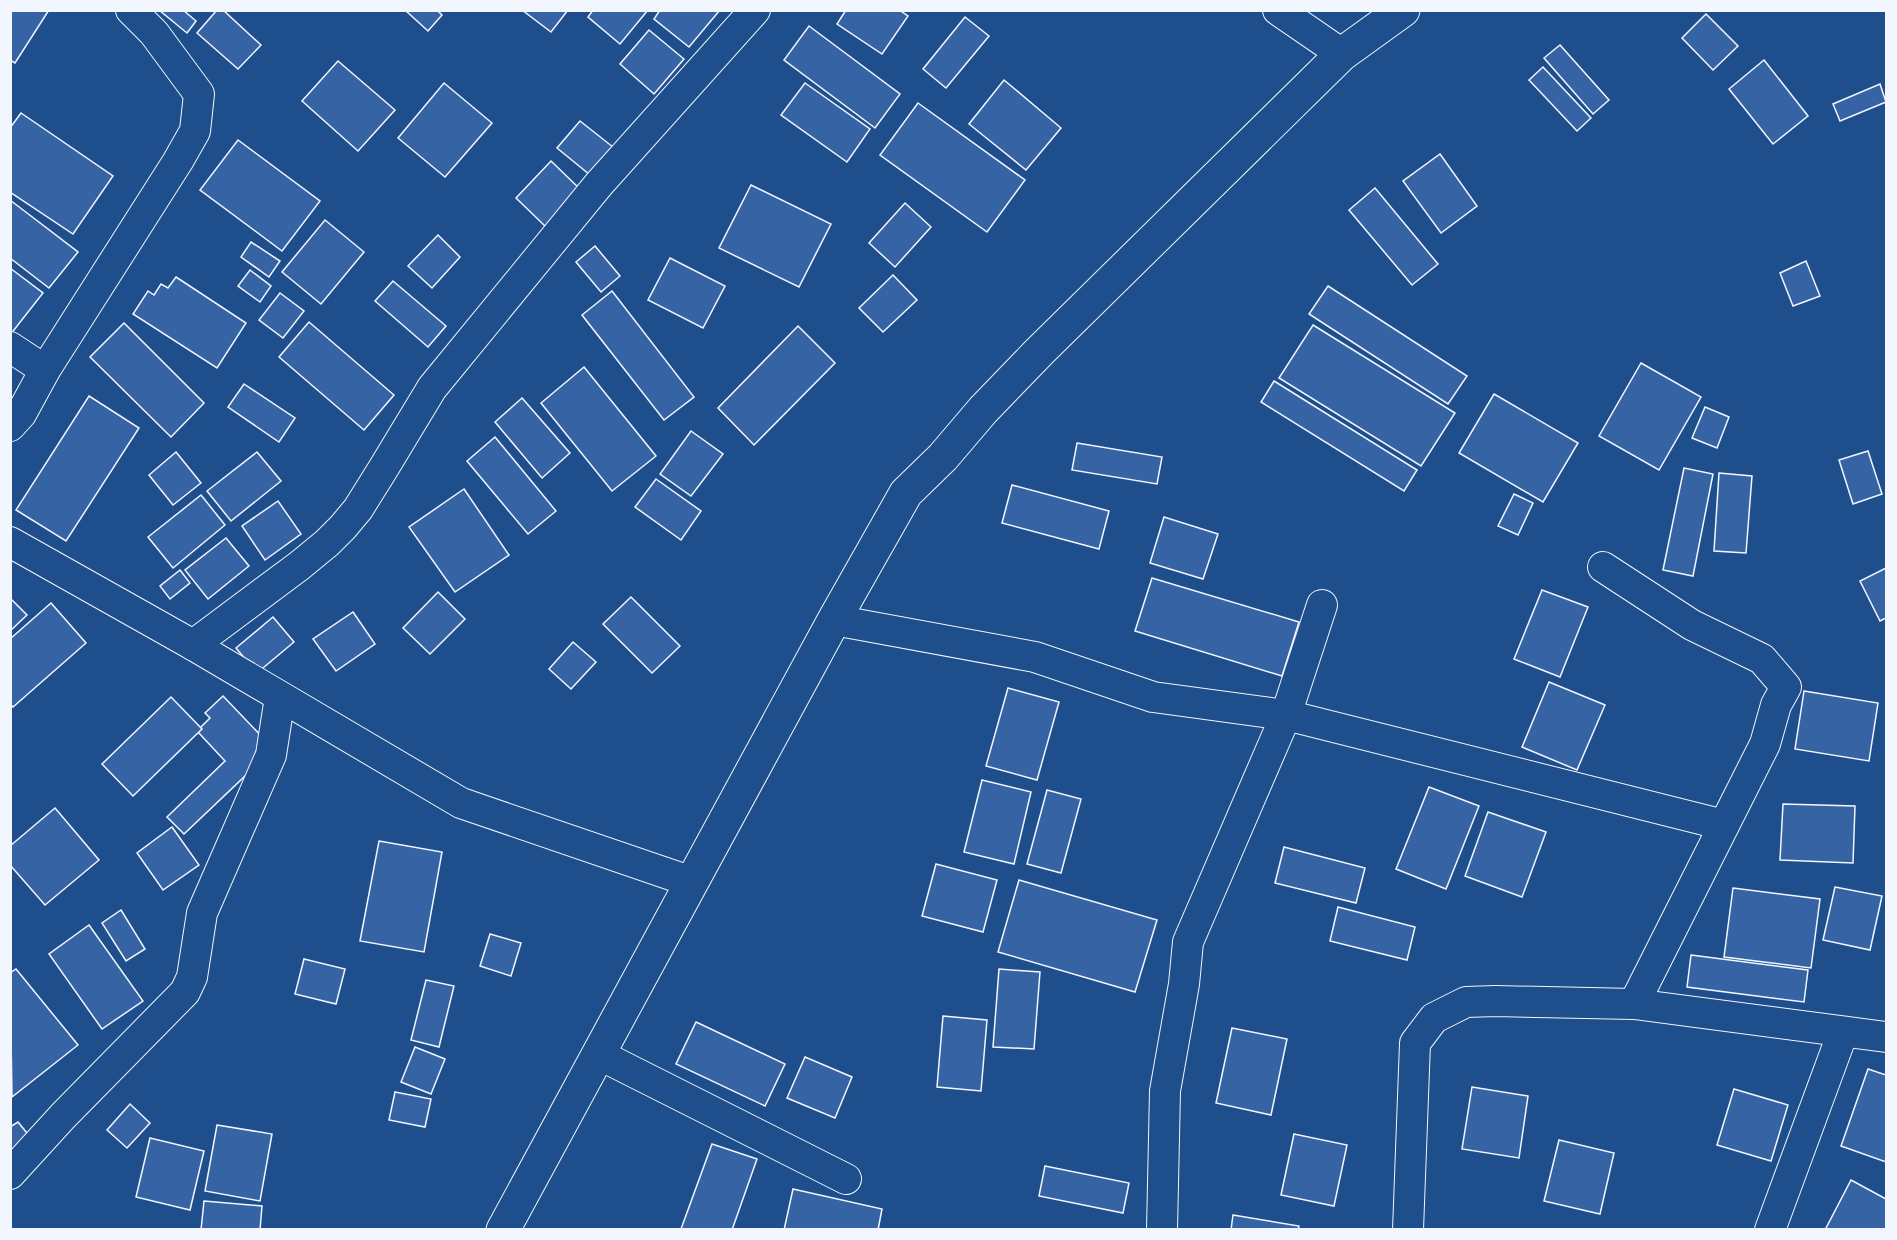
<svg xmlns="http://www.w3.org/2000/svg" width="1897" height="1240" font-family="Raleway,sans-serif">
	<rect width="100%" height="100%" fill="#1f4e8c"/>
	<!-- building -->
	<g fill="#3563a3" stroke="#f2f6ff" stroke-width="1.5">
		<polygon points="10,10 49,10 15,63 10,60"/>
		<polygon points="159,10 183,10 196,21 187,33"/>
		<polygon points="217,10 223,10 261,45 238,69 197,33"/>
		<polygon points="405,10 437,10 442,15 428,31"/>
		<polygon points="522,10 568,10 551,32"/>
		<polygon points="593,10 648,10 620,44 588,17"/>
		<polygon points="660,10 720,10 689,47 654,19"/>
		<polygon points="846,10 899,10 908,16 882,54 837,24"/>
		<polygon points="1706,14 1738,46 1713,70 1682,38"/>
		<polygon points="965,17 989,36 946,88 923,69"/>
		<polygon points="809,26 900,94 875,128 784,60"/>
		<polygon points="649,30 684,59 654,94 620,64"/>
		<polygon points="1560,45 1609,100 1593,114 1544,58"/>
		<polygon points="1764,60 1808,116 1773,144 1729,89"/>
		<polygon points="338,61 395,110 358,151 302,101"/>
		<polygon points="1543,67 1591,118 1577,131 1529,80"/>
		<polygon points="1004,80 1061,128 1026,170 969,124"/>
		<polygon points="444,83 492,123 445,177 398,138"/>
		<polygon points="805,83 870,129 847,162 781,115"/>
		<polygon points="1880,84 1886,102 1840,121 1833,104"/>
		<polygon points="918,103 1025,180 987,232 880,155"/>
		<polygon points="21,113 113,176 73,234 10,192 10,128"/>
		<polygon points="580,121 618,151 595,179 557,148"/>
		<polygon points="238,140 320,201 282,251 200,190"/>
		<polygon points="1440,154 1477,206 1441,233 1403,181"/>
		<polygon points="551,161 581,190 546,227 516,198"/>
		<polygon points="751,185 831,224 799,287 719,248"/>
		<polygon points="1375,188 1438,264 1412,285 1349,210"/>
		<polygon points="10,200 78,252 49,288 10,258"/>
		<polygon points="905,203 931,227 895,267 869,243"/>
		<polygon points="325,220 364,252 321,304 282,272"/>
		<polygon points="438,235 460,257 432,288 408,266"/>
		<polygon points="251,242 280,261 269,277 241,257"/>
		<polygon points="595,246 620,276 601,292 576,262"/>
		<polygon points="670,258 725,286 703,328 648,300"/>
		<polygon points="1806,261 1820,296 1793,306 1780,273"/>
		<polygon points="10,268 43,293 10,335"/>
		<polygon points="250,270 271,286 260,302 238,286"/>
		<polygon points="893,275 917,300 883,332 859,308"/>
		<polygon points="176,277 246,323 217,368 133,314 148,291 154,295 161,284 168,288"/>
		<polygon points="393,281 446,326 428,347 375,301"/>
		<polygon points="1328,286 1467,376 1448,404 1309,314"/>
		<polygon points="612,291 694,397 664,420 582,315"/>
		<polygon points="280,293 304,311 283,338 259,320"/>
		<polygon points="309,322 394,395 364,430 279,357"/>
		<polygon points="124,323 204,403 171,437 90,357"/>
		<polygon points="1313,325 1455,413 1421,466 1279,378"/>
		<polygon points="798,326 835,363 754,445 718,408"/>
		<polygon points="1641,363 1701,397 1659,470 1599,436"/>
		<polygon points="584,367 656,456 612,491 541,403"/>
		<polygon points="1274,381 1417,470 1404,491 1261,402"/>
		<polygon points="244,384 295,418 279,442 228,407"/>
		<polygon points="1494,394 1578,443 1543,502 1459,453"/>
		<polygon points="89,396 139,428 66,541 16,510"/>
		<polygon points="522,398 570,453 542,478 495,422"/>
		<polygon points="1705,407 1729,417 1717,448 1692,438"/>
		<polygon points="691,431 723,454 691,496 660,474"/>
		<polygon points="495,437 556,511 528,534 467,461"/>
		<polygon points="1077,443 1162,457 1157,484 1072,470"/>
		<polygon points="1868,451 1882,494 1853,504 1839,460"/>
		<polygon points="176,452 201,483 173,505 149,475"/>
		<polygon points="257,452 281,481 231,521 207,491"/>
		<polygon points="1684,468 1713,474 1693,576 1663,570"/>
		<polygon points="1719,473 1752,476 1746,553 1714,551"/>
		<polygon points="656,479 701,511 681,540 635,507"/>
		<polygon points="1012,485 1109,511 1099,549 1002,523"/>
		<polygon points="464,489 509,555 455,592 409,527"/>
		<polygon points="1514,494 1533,503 1518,535 1498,526"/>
		<polygon points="201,495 225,525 173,568 148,537"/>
		<polygon points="278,501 301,534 265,560 242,526"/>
		<polygon points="1164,517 1218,534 1203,579 1150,563"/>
		<polygon points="226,538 249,566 208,599 185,570"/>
		<polygon points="1886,568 1886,618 1880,621 1860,581"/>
		<polygon points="180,570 190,583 170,599 160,586"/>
		<polygon points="1152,578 1299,622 1282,676 1135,631"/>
		<polygon points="1542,590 1588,607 1560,677 1514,659"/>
		<polygon points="438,592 465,619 430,654 403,628"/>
		<polygon points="631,597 680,646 652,673 603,624"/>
		<polygon points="10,598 27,615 10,631"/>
		<polygon points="51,603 86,643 13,707 10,704 10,639"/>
		<polygon points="353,612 375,644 336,671 313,639"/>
		<polygon points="273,617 294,642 257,673 236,648"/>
		<polygon points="573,642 596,662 571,689 549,669"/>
		<polygon points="1549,682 1605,705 1577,770 1522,747"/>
		<polygon points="1008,688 1059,702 1037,780 986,766"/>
		<polygon points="1804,691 1878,703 1869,761 1795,749"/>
		<polygon points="223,696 267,742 256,751 263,759 184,834 167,817 225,761 197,731 210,718 205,713"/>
		<polygon points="171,697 202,729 133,796 102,764"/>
		<polygon points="982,780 1031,792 1014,864 964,852"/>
		<polygon points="1429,787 1479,806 1446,889 1396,869"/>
		<polygon points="1047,790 1081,799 1061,873 1027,864"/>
		<polygon points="1783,804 1855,806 1853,863 1780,860"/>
		<polygon points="55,808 99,860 45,905 10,865 10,846"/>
		<polygon points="1488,812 1546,832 1522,897 1465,876"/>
		<polygon points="172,827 199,865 163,890 137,853"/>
		<polygon points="379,841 442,852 424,952 360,941"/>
		<polygon points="1284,847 1365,868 1356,903 1275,883"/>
		<polygon points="936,864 997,880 983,932 922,916"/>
		<polygon points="1019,880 1157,920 1135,992 998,952"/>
		<polygon points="1835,887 1882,896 1870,950 1823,940"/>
		<polygon points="1733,888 1820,899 1811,968 1724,957"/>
		<polygon points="1338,907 1415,927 1407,960 1330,941"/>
		<polygon points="121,910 145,949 126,961 102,923"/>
		<polygon points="89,925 143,1001 102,1029 49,954"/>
		<polygon points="490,934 521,943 511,976 480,966"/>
		<polygon points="1691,955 1808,970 1804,1002 1687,987"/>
		<polygon points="304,959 345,969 336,1004 295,994"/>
		<polygon points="16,969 78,1045 12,1097 10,973"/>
		<polygon points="999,969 1040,972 1034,1049 993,1047"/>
		<polygon points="426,980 454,986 439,1047 411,1040"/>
		<polygon points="943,1016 987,1020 981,1091 937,1087"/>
		<polygon points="696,1022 785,1064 765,1106 676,1064"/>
		<polygon points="1232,1028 1287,1039 1271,1115 1216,1103"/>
		<polygon points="415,1047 445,1059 431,1094 401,1082"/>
		<polygon points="805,1057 852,1077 835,1118 787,1098"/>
		<polygon points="1868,1069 1886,1075 1886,1162 1841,1146"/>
		<polygon points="1472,1087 1528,1096 1519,1158 1462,1149"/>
		<polygon points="1734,1089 1788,1105 1771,1161 1717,1145"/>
		<polygon points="395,1092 431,1099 425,1127 389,1120"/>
		<polygon points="130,1104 150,1123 127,1148 107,1130"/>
		<polygon points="18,1122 35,1143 10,1153 10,1127"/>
		<polygon points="217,1125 272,1134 260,1201 205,1191"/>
		<polygon points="1294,1134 1347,1145 1334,1206 1281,1195"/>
		<polygon points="150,1138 204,1151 190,1210 136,1197"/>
		<polygon points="1559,1140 1614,1153 1600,1214 1544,1201"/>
		<polygon points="712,1144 757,1159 732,1230 684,1230 681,1229"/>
		<polygon points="1045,1166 1129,1183 1123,1213 1039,1196"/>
		<polygon points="1851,1180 1886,1199 1886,1230 1825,1230"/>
		<polygon points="793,1189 882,1209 878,1230 784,1230"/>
		<polygon points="204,1201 262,1206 260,1230 201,1230"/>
		<polygon points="1233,1215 1299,1226 1298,1230 1231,1230"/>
	</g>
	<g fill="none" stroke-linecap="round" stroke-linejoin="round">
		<defs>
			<g id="street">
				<polyline points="1278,10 1342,54"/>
				<polyline points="10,347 45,370"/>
				<polyline points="10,426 21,414 45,370 178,161 195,131 199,94 154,33 131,10"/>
				<polyline points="10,542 193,645 461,803 692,882"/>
				<polyline points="1603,567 1692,625 1762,659 1786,687 1776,705 1765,744 1634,1004"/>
				<polyline points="834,620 1035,657 1153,697 1286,715 1724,825"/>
				<polyline points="193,645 299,566 327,543 343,527 358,509 383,469 432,388 599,184 755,10"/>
				<polyline points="598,1054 846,1179"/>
				<polyline points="10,1174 63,1116 185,992 192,977 202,913 271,755 280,697"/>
				<polyline points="1162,1230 1165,1091 1184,984 1188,942 1286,715 1322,605"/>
				<polyline points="1408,1230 1415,1043 1434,1018 1466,1002 1495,1001 1634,1004 1886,1037"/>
				<polyline points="1770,1230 1843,1032"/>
			</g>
			<polyline id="secondary" points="503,1230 834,620 906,493 943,457 983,410 1039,352 1342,54 1403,10"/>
		</defs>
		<!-- street casing -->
		<use href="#street" stroke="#f2f6ff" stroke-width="32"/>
		<!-- secondary casing -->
		<use href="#secondary" stroke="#f2f6ff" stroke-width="35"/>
		<!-- street -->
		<use href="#street" stroke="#1f4e8c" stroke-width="30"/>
		<!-- secondary -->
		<use href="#secondary" stroke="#1f4e8c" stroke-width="33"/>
	</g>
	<!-- border -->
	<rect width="1897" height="1240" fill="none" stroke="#f2f6ff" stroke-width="24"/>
</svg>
